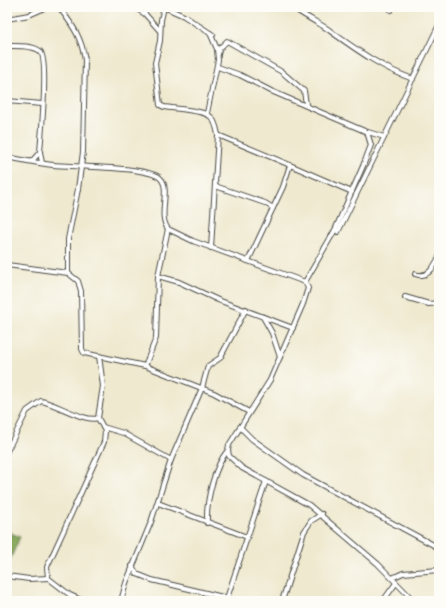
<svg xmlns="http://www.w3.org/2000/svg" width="446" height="608" font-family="Kalam,sans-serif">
	<defs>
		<pattern id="forest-firs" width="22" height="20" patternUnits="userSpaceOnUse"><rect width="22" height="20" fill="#88a95d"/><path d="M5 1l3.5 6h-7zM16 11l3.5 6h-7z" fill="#6f8a4d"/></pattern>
	</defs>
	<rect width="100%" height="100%" fill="#fdfcf7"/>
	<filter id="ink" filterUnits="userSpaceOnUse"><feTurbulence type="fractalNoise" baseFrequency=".025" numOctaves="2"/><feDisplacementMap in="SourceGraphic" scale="8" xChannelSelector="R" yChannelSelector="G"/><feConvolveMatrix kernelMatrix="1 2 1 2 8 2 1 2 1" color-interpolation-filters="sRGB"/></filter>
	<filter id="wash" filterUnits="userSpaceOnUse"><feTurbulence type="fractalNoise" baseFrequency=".012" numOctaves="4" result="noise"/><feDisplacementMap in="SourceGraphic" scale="16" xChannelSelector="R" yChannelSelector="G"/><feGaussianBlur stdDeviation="0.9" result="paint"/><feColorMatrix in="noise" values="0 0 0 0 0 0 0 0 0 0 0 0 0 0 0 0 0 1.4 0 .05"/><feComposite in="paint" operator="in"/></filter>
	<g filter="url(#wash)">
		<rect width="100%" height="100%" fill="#efe9cf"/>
		<!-- forest -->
		<polygon fill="url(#forest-firs)" stroke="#5a6a44" points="7,531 20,537 7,567"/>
	</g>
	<g filter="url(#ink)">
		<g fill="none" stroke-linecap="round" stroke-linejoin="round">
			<defs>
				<g id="street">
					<path d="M59,7C73,26 81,36 85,60L83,152L78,189L68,239V273L78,281L81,291L82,349L84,353L145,366L214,393L249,412"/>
					<polyline points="134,7 145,14 160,31"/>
					<path d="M292,7C303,15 315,21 326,28C354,48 381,68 413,79"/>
					<polyline points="388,7 391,10"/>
					<polyline points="7,19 29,15 47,7"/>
					<path d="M7,46C16,46 33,45 40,51C49,59 41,137 40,152L42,163"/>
					<polyline points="218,54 220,48 227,41 282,72 304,91 306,104"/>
					<polyline points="218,67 240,75 271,91 367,132 371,145 363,166 335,230 305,282"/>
					<polyline points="7,101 42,104"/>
					<polyline points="207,113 218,60 217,49 210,33"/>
					<polyline points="368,132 384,137"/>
					<polyline points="218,135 290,165"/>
					<path d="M7,157C22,160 37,163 53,165C72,167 151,166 161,179C171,190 157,215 168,229L193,241L305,282L308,288L303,304L270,380L229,445L228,450L229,456L242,468L309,505L378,564L414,601"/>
					<polyline points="32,161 40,152"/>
					<polyline points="7,182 9,158"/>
					<polyline points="215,186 265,203 273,208"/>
					<polyline points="338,232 439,25"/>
					<path d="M211,248L218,135C217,130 216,122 211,117C205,110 175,109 164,107L160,105L155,63L160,41L161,20L164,7L184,16L213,35"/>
					<polyline points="248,261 283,187 290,165 352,192"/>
					<polyline points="7,265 68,273"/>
					<path d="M415,274C428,279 434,267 439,257"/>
					<polyline points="158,276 179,282 218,300 293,328"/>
					<polyline points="405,297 429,304 439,303"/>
					<polyline points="263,317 272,333 280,357"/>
					<polyline points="145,366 156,338 158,276 168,229"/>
					<polyline points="103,427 123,433 171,460"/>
					<polyline points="240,427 252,439 303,475 439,548"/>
					<path d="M7,451L27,411L41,401C55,403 86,423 98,418L103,386L99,356"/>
					<polyline points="158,503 247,537"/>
					<path d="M207,523C206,501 214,467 228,450"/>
					<polyline points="132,566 137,574 152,580 227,598"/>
					<polyline points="7,576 29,579 48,578"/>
					<polyline points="392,578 403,573 439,570"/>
					<polyline points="83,601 70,595 48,578 47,567 104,442 105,431 98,418"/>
					<polyline points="121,601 126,583 151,522 171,460 202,388 208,366 220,358 246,309"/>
					<polyline points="226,601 266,481"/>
					<polyline points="282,601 304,532 311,521 322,514"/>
					<polyline points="383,601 396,583"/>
				</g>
			</defs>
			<!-- street casing -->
			<use href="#street" stroke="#484844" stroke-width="6"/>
			<!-- street -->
			<use href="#street" stroke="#fff" stroke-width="4"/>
		</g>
	</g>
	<!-- margin -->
	<rect width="446" height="608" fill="none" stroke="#fdfcf7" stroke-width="24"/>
</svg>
